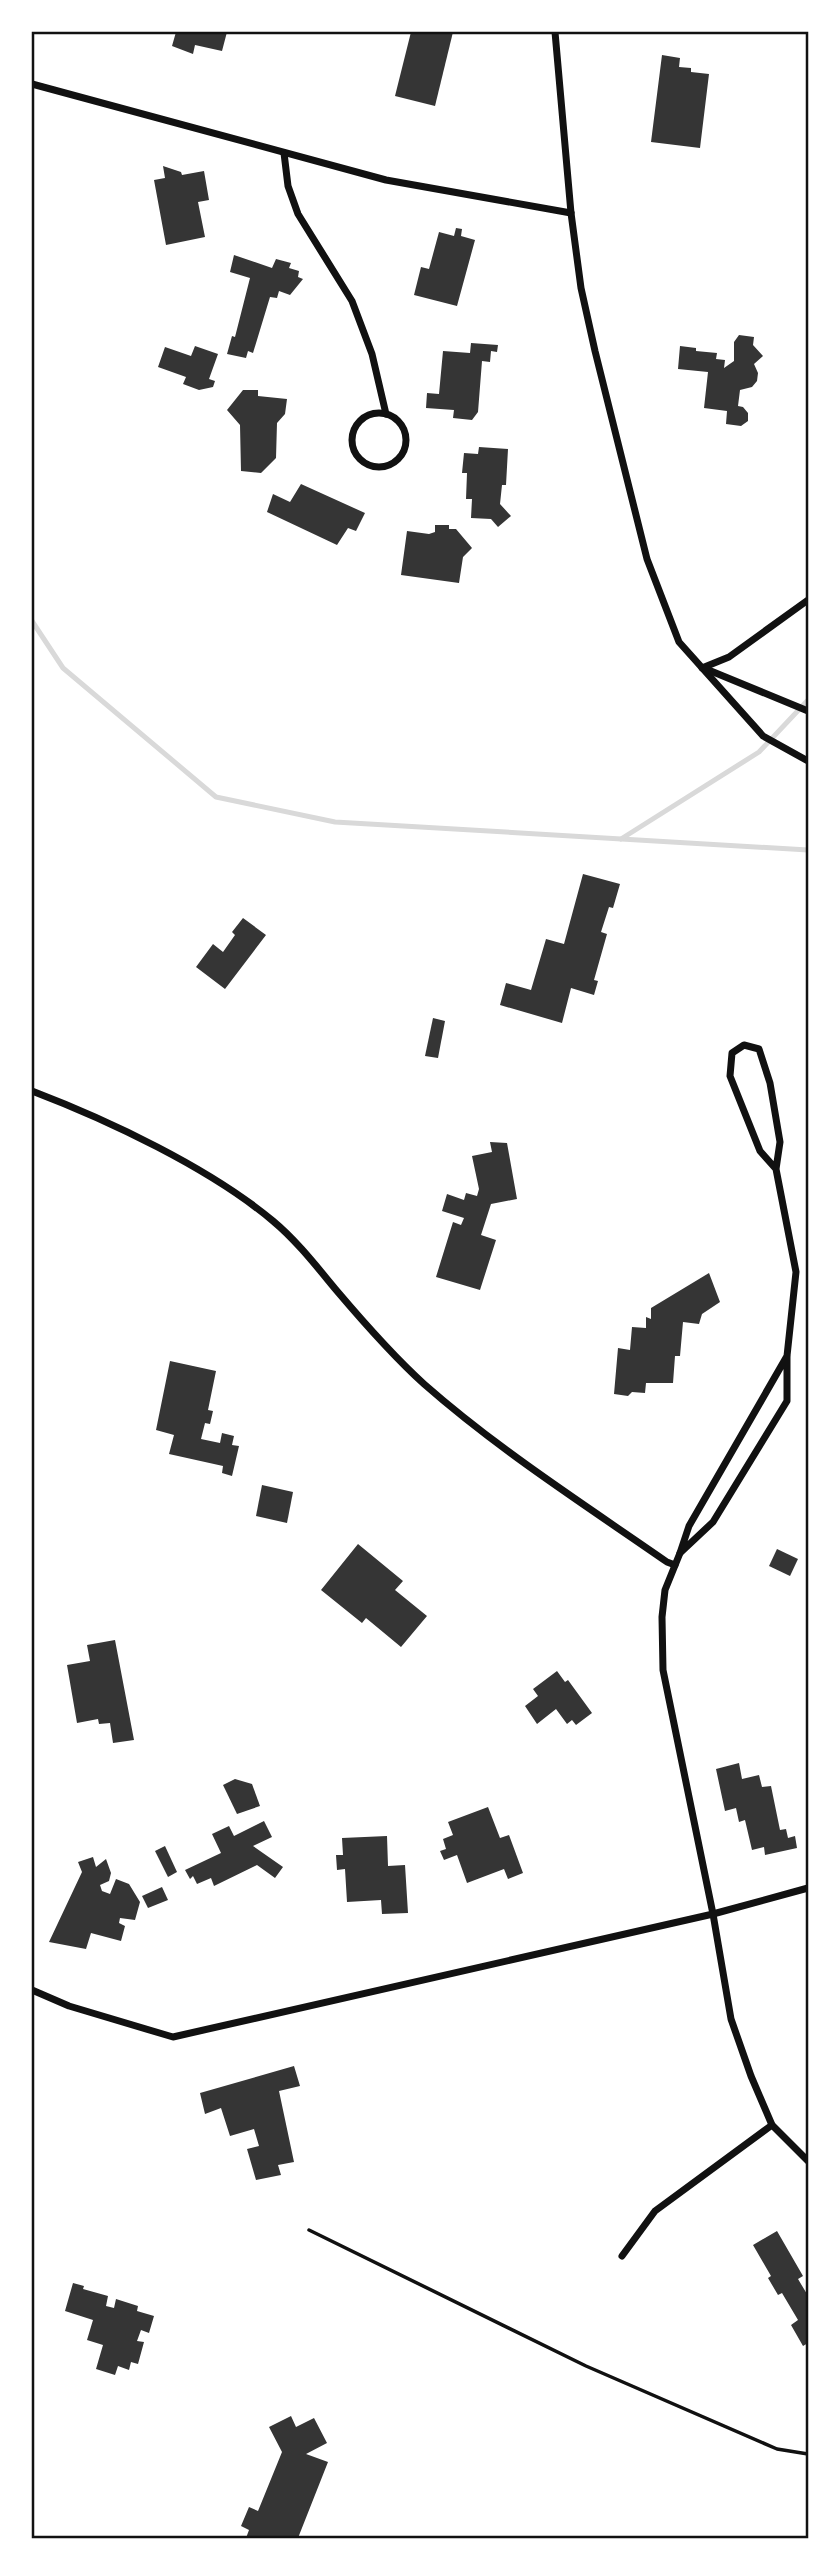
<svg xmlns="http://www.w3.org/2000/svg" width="840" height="2570" font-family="Raleway,sans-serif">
	<rect width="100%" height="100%" fill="#fff"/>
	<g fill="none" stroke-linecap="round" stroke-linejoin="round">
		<!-- stream -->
		<g stroke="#d9d9d9" stroke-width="5">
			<polyline points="32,621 63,668 216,797 335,822 808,850"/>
			<polyline points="621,839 759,752 808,700"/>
		</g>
	</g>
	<!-- building -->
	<g fill="#353535">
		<polygon points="176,32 227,32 222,51 195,45 193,54 172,46"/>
		<polygon points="411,32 453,32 435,106 395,96"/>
		<polygon points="662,55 680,58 679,67 691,68 691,72 709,74 700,148 651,142"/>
		<polygon points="163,166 181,172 182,175 204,171 209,200 198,202 205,237 166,245 154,180 165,178"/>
		<polygon points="456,228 462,229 461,236 475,240 457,306 414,295 421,267 429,269 439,232 454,236"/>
		<polygon points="234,255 272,268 276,259 291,263 289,268 299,271 298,277 303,279 290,295 279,291 277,298 270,297 253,353 248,351 246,358 227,354 232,336 235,337 250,278 230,272"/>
		<polygon points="739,335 754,337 753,345 763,356 754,364 758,373 757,381 752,387 740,390 738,406 743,407 748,413 748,421 741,426 726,424 727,411 704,408 708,372 678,369 680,346 696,348 696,351 717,353 716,359 725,360 724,368 734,361 734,342"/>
		<polygon points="471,343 498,345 497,352 491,351 490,362 482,361 478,412 472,420 453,418 454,410 426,408 427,393 439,394 443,351 470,353"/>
		<polygon points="195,346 218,354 209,379 215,381 213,387 199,390 183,384 186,377 158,367 165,347 191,356"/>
		<polygon points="243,390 258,390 258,396 287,399 285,414 277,423 276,458 261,473 241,471 240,425 227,410"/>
		<polygon points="479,447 508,449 506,485 502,485 500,504 511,516 498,527 491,519 471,518 472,499 466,499 467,473 462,473 464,453 478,454"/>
		<polygon points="301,484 365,513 356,531 348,528 337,545 267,512 273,494 290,502"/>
		<polygon points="435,525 449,525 449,529 456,529 472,548 463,557 459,583 401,575 407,531 429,534 435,532"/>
		<polygon points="583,874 620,884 613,908 609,907 601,932 607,934 594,980 598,981 594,995 571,988 562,1023 500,1005 506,983 531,990 546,939 564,944"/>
		<polygon points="243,918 266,935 225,989 196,967 213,944 223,952 235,935 232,932"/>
		<polygon points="433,1018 445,1021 438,1058 425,1056"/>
		<polygon points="490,1142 507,1143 517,1199 491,1204 481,1235 496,1240 480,1290 436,1277 453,1222 461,1225 464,1218 442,1211 447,1194 464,1200 466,1193 477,1196 479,1189 472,1156 492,1152"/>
		<polygon points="709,1273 720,1302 702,1314 699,1324 683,1322 680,1356 675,1356 673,1383 646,1383 645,1393 632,1392 628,1396 614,1394 618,1348 630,1350 632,1327 646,1328 646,1317 651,1319 651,1308"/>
		<polygon points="170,1361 216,1371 208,1410 213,1411 210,1424 205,1423 201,1439 220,1443 222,1433 234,1436 232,1445 239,1446 232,1476 222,1473 223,1466 169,1454 174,1435 156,1430"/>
		<polygon points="262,1485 293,1492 287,1523 256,1516"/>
		<polygon points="358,1544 403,1581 395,1590 427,1616 401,1647 366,1618 362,1623 321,1590"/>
		<polygon points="777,1549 798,1559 790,1576 769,1566"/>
		<polygon points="115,1640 134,1740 113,1743 110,1723 99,1724 98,1719 77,1723 67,1665 90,1661 87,1645"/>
		<polygon points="557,1671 565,1682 568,1680 592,1713 576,1725 572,1720 567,1724 556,1709 537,1724 525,1706 538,1696 533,1689"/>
		<polygon points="739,1763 742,1779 759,1775 762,1787 771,1786 780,1830 786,1829 788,1838 795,1836 797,1848 765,1855 764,1847 752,1850 745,1820 739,1822 736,1808 725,1811 716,1769"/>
		<polygon points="235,1779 252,1784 260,1806 237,1814 223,1785"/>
		<polygon points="488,1807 500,1838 509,1835 523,1873 508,1879 504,1869 467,1883 457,1855 444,1860 440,1851 446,1849 443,1839 453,1835 448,1822"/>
		<polygon points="264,1821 272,1837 253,1846 283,1867 275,1878 257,1865 214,1886 211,1878 197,1884 193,1876 190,1879 185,1870 221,1853 212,1834 229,1826 234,1836"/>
		<polygon points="387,1836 388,1866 405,1865 408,1913 382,1914 381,1900 347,1902 345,1869 337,1870 336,1855 343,1855 342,1838"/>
		<polygon points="165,1846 177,1872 168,1877 155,1851"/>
		<polygon points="93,1857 96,1867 106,1859 111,1873 109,1881 100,1885 102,1891 110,1894 116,1879 129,1884 140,1902 135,1920 120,1918 119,1923 125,1926 121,1941 91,1933 86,1949 49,1942 82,1872 78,1862"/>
		<polygon points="162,1887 168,1900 148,1908 142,1896"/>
		<polygon points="294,2066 300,2086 279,2091 294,2162 278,2165 281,2175 256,2180 247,2149 259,2146 254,2129 230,2136 221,2108 205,2114 200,2093"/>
		<polygon points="777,2231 803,2276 798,2279 807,2294 808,2293 808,2343 803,2346 791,2325 798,2320 782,2293 778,2295 768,2278 771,2276 753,2245"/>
		<polygon points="73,2283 84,2286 83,2289 108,2296 106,2306 114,2308 116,2299 138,2306 137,2311 154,2316 149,2333 141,2330 137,2341 144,2342 138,2364 131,2362 129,2370 118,2366 115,2375 96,2369 103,2345 87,2340 93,2320 65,2311"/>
		<polygon points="291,2416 296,2427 314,2418 327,2443 306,2454 328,2462 298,2538 246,2538 249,2530 241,2526 249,2507 258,2511 282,2452 269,2427"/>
	</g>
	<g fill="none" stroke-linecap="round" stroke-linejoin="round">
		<!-- path -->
		<polyline stroke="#111" stroke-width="3.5" points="309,2230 586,2366 777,2449 808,2454"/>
		<!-- minor -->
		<g stroke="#111" stroke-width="7">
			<polyline points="555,32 571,213 581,288 595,351 647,559 679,642 763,736 808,761"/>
			<polyline points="32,84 386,180 571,213"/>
			<polyline points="284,153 288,186 298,214 352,301 372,354 386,414"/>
			<circle cx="379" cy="440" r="27"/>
			<polyline points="702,668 729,657 808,600"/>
			<polyline points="706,669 808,711"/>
			<path d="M32,1091C108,1120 210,1168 273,1221C297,1241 317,1267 337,1291C365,1324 392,1355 424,1384C499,1450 585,1505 667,1562L675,1565"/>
			<polyline points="776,1169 760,1151 730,1076 732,1053 744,1045 759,1049 770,1083 780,1142 776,1169 796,1272 787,1356 787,1401 713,1522 680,1553 689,1526 787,1356"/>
			<polyline points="680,1553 665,1590 662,1617 663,1670 713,1914 731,2019 751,2076 772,2125 808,2161"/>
			<polyline points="32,1990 69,2006 173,2037 713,1914 808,1888"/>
			<polyline points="622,2256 655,2211 772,2125"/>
		</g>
	</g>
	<!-- border -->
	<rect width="840" height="2570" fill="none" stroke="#ffffff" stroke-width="66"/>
	<rect x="33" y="33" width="774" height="2504" fill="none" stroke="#111" stroke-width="2.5"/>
</svg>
